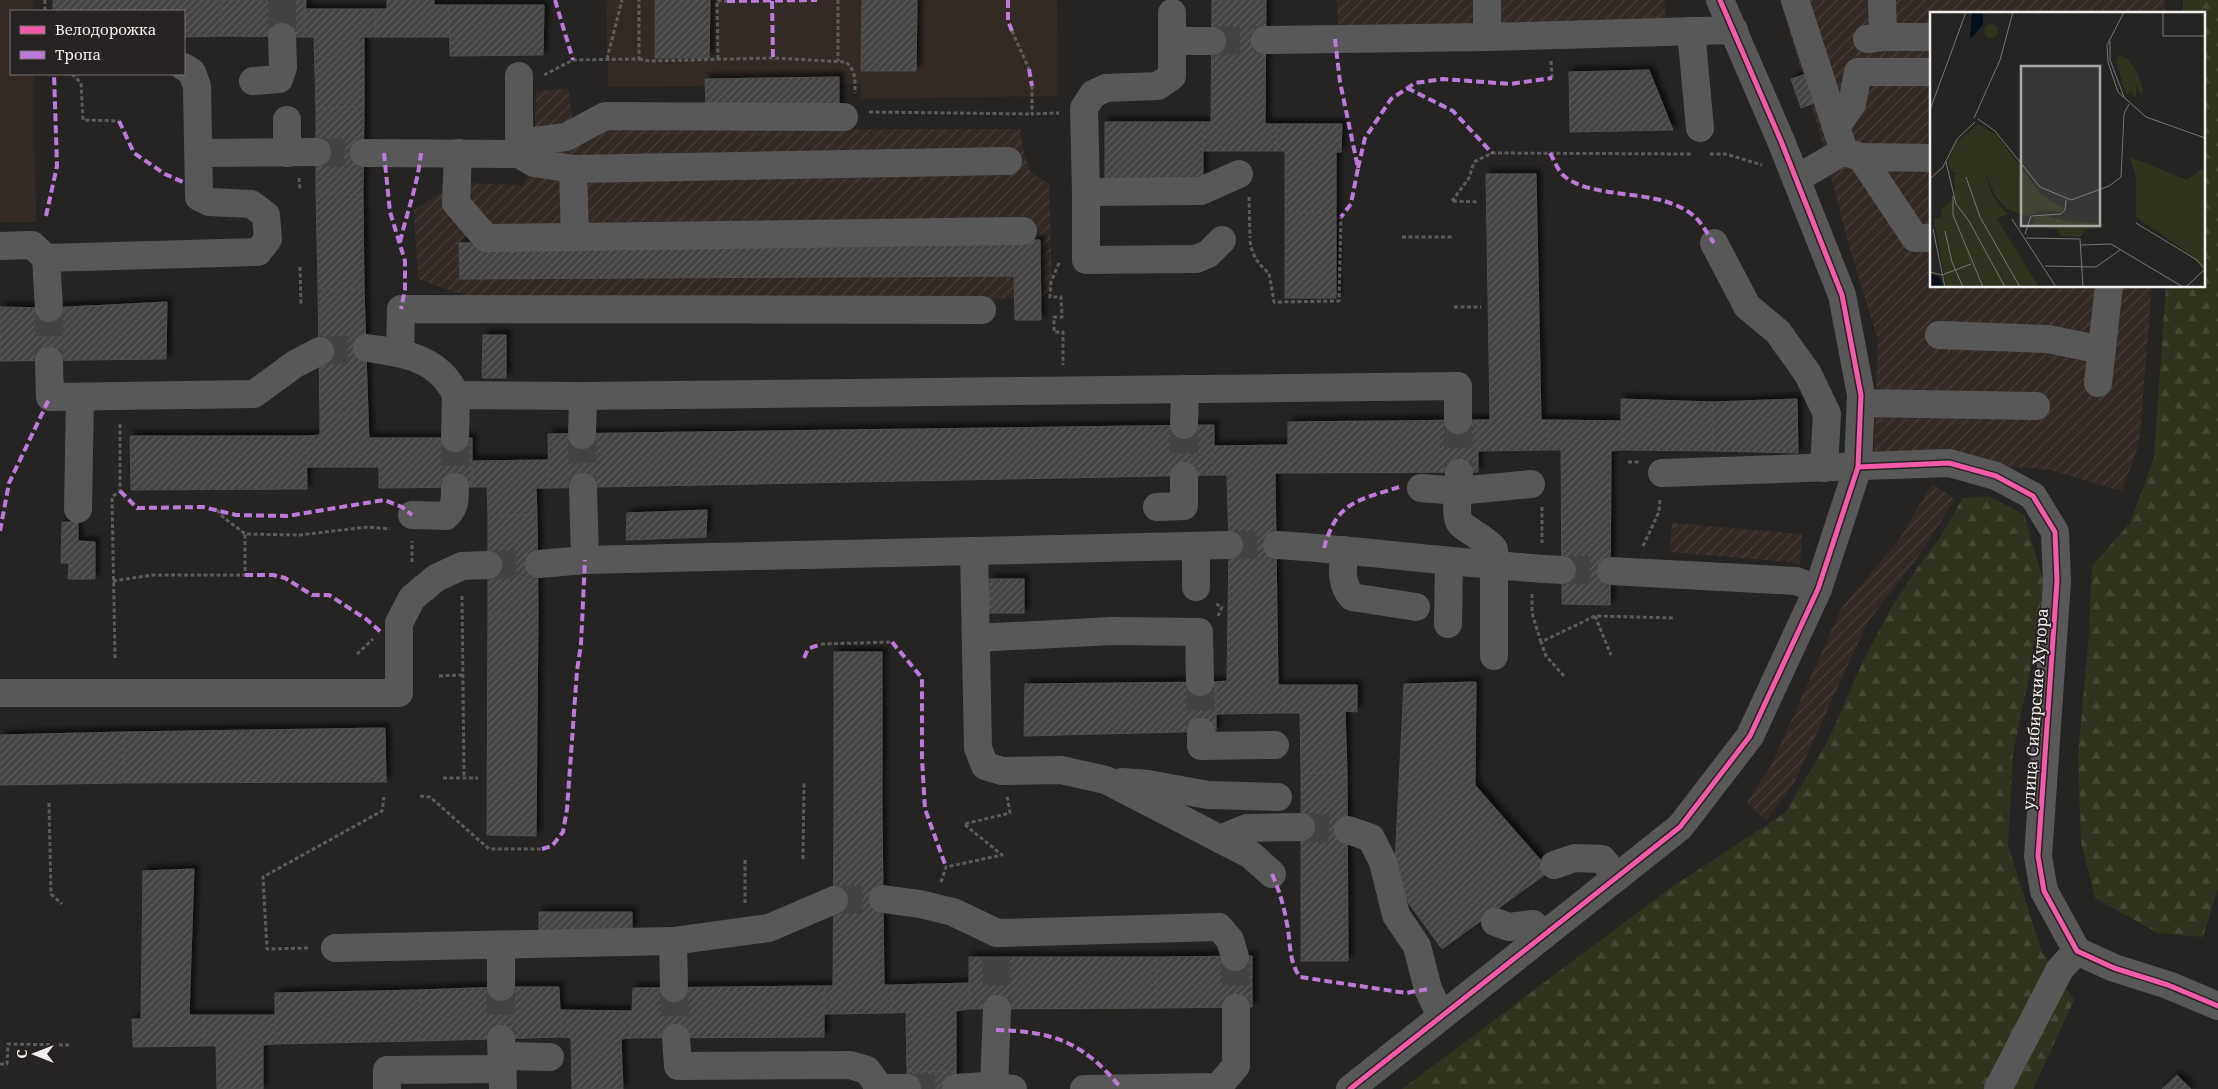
<svg xmlns="http://www.w3.org/2000/svg" width="2218" height="1089" font-family="'Noto Serif',serif">
	<defs>
		<pattern id="industrial-furrows" width="10" height="10" patternUnits="userSpaceOnUse" patternTransform="scale(1.25)"><rect width="10" height="10" fill="#332a26"/><path d="M-1 1l2-2M0 10L10 0M9 11l2-2" fill="none" stroke="#473f3b"/></pattern>
		<pattern id="forest-firs" width="22" height="20" patternUnits="userSpaceOnUse" patternTransform="scale(1.25)"><rect width="22" height="20" fill="#30341f"/><path d="M5 1l3.5 6h-7zM16 11l3.5 6h-7z" fill="#444835"/></pattern>
		<pattern id="building-hatch" width="6" height="6" patternUnits="userSpaceOnUse" patternTransform="scale(1.25)"><rect width="6" height="6" fill="#444242"/><path d="M-1 1l2-2M0 6l6-6M5 7l2-2" fill="none" stroke="#5f5e5e"/></pattern>
		<filter id="shadow"><feDropShadow dx="4.5" dy="-4.5" stdDeviation="2.5" flood-color="#0009"/></filter>
	</defs>
	<rect width="100%" height="100%" fill="#262423"/>
	<!-- built -->
	<g fill="#332a26">
		<polygon points="0,0 34,0 34,11 11,11 11,74 34,74 36,222 0,222"/>
		<polygon points="606,0 1057,0 1059,96 861,99 861,84 608,87"/>
	</g>
	<!-- industrial -->
	<g fill="url(#industrial-furrows)">
		<polygon points="1337,0 1664,0 1668,27 1338,40"/>
		<polygon points="1780,0 2165,0 2165,14 1932,14 1932,286 2152,286 2139,444 2122,491 2050,470 1874,454 1878,340 1850,249 1819,131"/>
		<polygon points="568,88 574,130 1020,129 1024,154 1031,173 1049,184 1052,285 1043,298 570,305 471,298 418,279 414,210 456,183 523,185 534,163 536,92"/>
		<polygon points="1932,484 1955,499 1920,554 1867,623 1794,783 1766,821 1747,802 1772,764 1841,609 1900,538"/>
		<polygon points="1672,523 1802,534 1800,563 1670,552"/>
	</g>
	<!-- forest -->
	<g fill="url(#forest-firs)">
		<polygon points="2183,0 2218,0 2218,888 2203,937 2158,933 2095,898 2081,842 2078,755 2089,635 2092,566 2130,523 2154,458 2166,286 2204,286 2204,14 2183,14"/>
		<polygon points="1989,496 2024,515 2044,582 2030,671 2013,753 2008,845 2041,950 2074,1000 2033,1089 1402,1089 1669,889 1785,813 1828,741 1861,665 1890,610 1915,571 1939,539 1963,498"/>
	</g>
	<!-- building -->
	<g fill="url(#building-hatch)" stroke="#504f4e" filter="url(#shadow)">
		<polygon points="53,0 222,0 222,36 184,37 184,11 53,11"/>
		<polygon points="222,0 306,0 304,37 222,36"/>
		<polygon points="387,0 434,0 434,5 449,5 450,37 375,37 375,9 387,9"/>
		<polygon points="655,0 710,0 709,58 655,58"/>
		<polygon points="862,0 917,0 916,71 861,71"/>
		<polygon points="1212,0 1266,0 1265,124 1277,124 1277,151 1203,151 1203,122 1211,122"/>
		<polygon points="449,5 544,5 543,55 450,56"/>
		<polygon points="306,9 375,9 375,37 364,37 364,107 316,108 314,37 304,37"/>
		<polygon points="1649,70 1673,130 1570,132 1569,72"/>
		<polygon points="1809,73 1819,101 1801,108 1791,79"/>
		<polygon points="839,77 839,109 706,112 705,79"/>
		<polygon points="364,107 363,195 316,193 316,108"/>
		<rect x="1105" y="122" width="98" height="56"/>
		<polygon points="1277,124 1342,124 1341,152 1336,152 1336,213 1285,212 1285,151 1277,151"/>
		<polygon points="1486,174 1536,174 1541,420 1549,420 1549,450 1478,451 1478,420 1490,420"/>
		<polygon points="316,193 363,195 364,289 318,289"/>
		<rect x="1285" y="213" width="51" height="85"/>
		<polygon points="1040,240 1041,320 1015,320 1014,276 460,279 459,243"/>
		<polygon points="318,289 364,289 368,414 320,415"/>
		<polygon points="167,302 166,359 0,361 0,307 49,308"/>
		<polygon points="483,335 506,335 506,378 482,378"/>
		<polygon points="1621,399 1713,402 1713,451 1621,450"/>
		<polygon points="1797,399 1798,453 1713,451 1713,402"/>
		<polygon points="368,414 369,438 379,438 380,467 307,467 306,436 320,435 320,415"/>
		<polygon points="1478,420 1478,472 1288,473 1288,422"/>
		<polygon points="1549,420 1622,421 1621,450 1611,451 1610,605 1562,604 1561,450 1549,450"/>
		<polygon points="1214,425 1214,475 549,488 548,434"/>
		<polygon points="130,436 306,436 307,489 131,490"/>
		<polygon points="379,438 472,438 472,487 379,488"/>
		<polygon points="1288,445 1288,473 1275,473 1278,685 1286,685 1285,713 1216,714 1216,682 1227,681 1229,545 1227,475 1214,475 1214,446"/>
		<polygon points="548,460 549,488 536,488 537,515 488,515 487,487 472,487 473,461"/>
		<polygon points="707,510 706,537 626,540 627,513"/>
		<polygon points="488,515 537,515 538,614 488,615"/>
		<polygon points="62,522 78,522 78,541 95,542 95,579 68,579 69,563 61,563"/>
		<rect x="989" y="579" width="35" height="34"/>
		<polygon points="538,614 536,836 487,835 488,615"/>
		<polygon points="834,652 882,652 882,814 834,815"/>
		<polygon points="1216,682 1216,731 1024,736 1025,684"/>
		<polygon points="1476,682 1475,785 1550,871 1442,949 1394,883 1404,684"/>
		<polygon points="1286,685 1357,685 1357,712 1345,711 1347,772 1301,773 1300,713 1285,713"/>
		<polygon points="385,728 386,782 124,783 124,732"/>
		<polygon points="124,732 124,783 0,785 0,735"/>
		<polygon points="1347,772 1348,961 1301,961 1301,773"/>
		<polygon points="882,814 884,985 893,985 892,1013 824,1014 824,986 833,986 834,815"/>
		<polygon points="194,869 189,1015 205,1015 205,1046 133,1047 132,1019 141,1019 143,871"/>
		<polygon points="539,912 604,912 605,930 539,930"/>
		<polygon points="604,912 632,912 632,930 605,930"/>
		<polygon points="1252,956 1252,1007 1157,1008 1156,957"/>
		<polygon points="969,957 1156,957 1157,1008 969,1009"/>
		<polygon points="969,983 969,1009 956,1011 956,1071 907,1072 906,1012 892,1013 893,985"/>
		<polygon points="824,986 824,1037 631,1038 633,988"/>
		<polygon points="501,987 559,987 561,1037 420,1041 420,990"/>
		<polygon points="420,990 420,1041 275,1044 275,993"/>
		<polygon points="560,1010 633,1011 631,1038 621,1039 623,1089 572,1089 571,1038 561,1037"/>
		<polygon points="205,1015 275,1015 275,1044 263,1045 263,1089 217,1089 216,1046 205,1046"/>
		<polygon points="956,1071 956,1089 907,1089 907,1072"/>
		<polygon points="2177,1075 2191,1089 2162,1089"/>
	</g>
	<g fill="none" stroke-linecap="round" stroke-linejoin="round">
		<!-- minor-tunnel -->
		<g stroke="#454342" stroke-width="28" stroke-dasharray="28 14" stroke-linecap="butt">
			<polyline points="282,0 282,37"/>
			<polyline points="1212,41 1265,40"/>
			<polyline points="317,152 364,153"/>
			<polyline points="49,308 49,361"/>
			<polyline points="320,351 367,348"/>
			<polyline points="1458,420 1459,473"/>
			<polyline points="1184,425 1184,476"/>
			<polyline points="582,435 583,487"/>
			<polyline points="455,438 455,487"/>
			<polyline points="1229,545 1277,545"/>
			<polyline points="488,565 539,564"/>
			<polyline points="1562,570 1611,571"/>
			<polyline points="1200,682 1201,732"/>
			<polyline points="1301,827 1348,830"/>
			<polyline points="834,900 883,899"/>
			<polyline points="996,957 997,1009"/>
			<polyline points="1235,957 1236,1008"/>
			<polyline points="501,987 501,1039"/>
			<polyline points="674,988 676,1038"/>
			<polyline points="907,1088 956,1088"/>
		</g>
		<!-- path -->
		<g stroke="#5d5c5c" stroke-width="3" stroke-dasharray="4 2.5" stroke-linecap="butt">
			<polyline points="45,0 45,11"/>
			<polyline points="838,0 838,61"/>
			<polyline points="1012,31 1029,69"/>
			<polyline points="607,59 622,0"/>
			<path d="M639,59L650,61L773,58L846,62C856,71 855,80 855,93"/>
			<polyline points="718,59 717,1 727,1"/>
			<polyline points="1551,61 1552,78"/>
			<polyline points="72,74 81,83 83,120 119,121"/>
			<polyline points="544,75 573,60 639,59 639,0"/>
			<polyline points="1032,86 1032,114 1059,113"/>
			<polyline points="869,112 1032,114"/>
			<polyline points="1710,154 1726,154 1762,165"/>
			<polyline points="299,178 300,190"/>
			<polyline points="1249,197 1250,238"/>
			<polyline points="1452,201 1469,178 1474,162 1492,153 1691,154"/>
			<polyline points="1453,201 1479,202"/>
			<polyline points="1402,237 1453,237"/>
			<path d="M1250,241C1252,255 1258,264 1269,273L1274,302L1339,301L1341,217"/>
			<polyline points="1059,263 1051,282 1050,297 1061,297 1062,317 1054,317 1054,332 1063,332 1063,365"/>
			<polyline points="300,267 301,306"/>
			<polyline points="1454,307 1481,307"/>
			<polyline points="1628,462 1639,462"/>
			<polyline points="1542,507 1542,543"/>
			<path d="M217,510C225,521 235,525 245,534"/>
			<polyline points="1643,546 1659,512 1660,498"/>
			<polyline points="412,562 412,541"/>
			<polyline points="113,581 153,575 245,575 245,534 300,535 368,527 390,529"/>
			<polyline points="1532,594 1532,613 1541,642"/>
			<polyline points="462,596 464,778"/>
			<polyline points="1216,604 1222,607 1218,616"/>
			<polyline points="1595,616 1611,655"/>
			<polyline points="821,644 892,642"/>
			<polyline points="357,654 373,639"/>
			<polyline points="115,658 112,497 120,491 120,422"/>
			<polyline points="439,676 462,675"/>
			<polyline points="1564,676 1546,656 1541,642 1595,616 1675,618"/>
			<polyline points="443,778 478,778"/>
			<polyline points="420,796 430,797 489,849 542,849"/>
			<polyline points="49,803 51,894 62,904"/>
			<polyline points="803,859 804,783"/>
			<polyline points="745,860 745,905"/>
			<polyline points="941,882 946,867 1002,855 964,824 1010,813 1007,796"/>
			<polyline points="308,948 267,949 263,877 382,811 384,797"/>
			<polyline points="0,1064 7,1064 8,1044 69,1045"/>
		</g>
		<!-- minor -->
		<g stroke="#585858" stroke-width="28">
			<polyline points="1487,0 1487,37"/>
			<polyline points="1795,0 1844,151 1796,179"/>
			<polyline points="1691,31 1700,128"/>
			<polyline points="1883,37 1932,37"/>
			<polyline points="1867,39 1883,37 1882,0"/>
			<polyline points="1265,40 1487,37 1734,30"/>
			<polyline points="1172,41 1172,13"/>
			<polyline points="1212,41 1172,41 1172,76 1158,86 1106,88 1093,94 1084,108 1086,192 1201,191 1239,174"/>
			<polyline points="253,81 279,79 283,67 282,37"/>
			<polyline points="287,120 287,153"/>
			<polyline points="1836,127 1852,104 1858,72 1932,72"/>
			<polyline points="519,143 566,137 605,116 844,117"/>
			<polyline points="199,153 317,152"/>
			<polyline points="364,153 519,154 534,163 573,169 575,237 1023,231"/>
			<polyline points="458,153 456,203 486,238 575,237"/>
			<polyline points="1848,153 1861,157 1932,158"/>
			<polyline points="519,154 519,76"/>
			<polyline points="1861,157 1915,238 1932,238"/>
			<polyline points="573,169 1008,161"/>
			<polyline points="1086,192 1086,260 1196,259 1208,254 1222,240"/>
			<polyline points="1714,243 1747,306 1778,332 1808,374 1827,414 1824,468"/>
			<polyline points="0,246 32,245 46,258 258,252 268,239 266,215 251,204 209,202 199,197 197,86 192,72 184,67"/>
			<polyline points="46,258 49,308"/>
			<polyline points="1939,335 2048,339 2102,350"/>
			<path d="M367,348C404,353 439,358 456,395L583,396L1458,386V420"/>
			<polyline points="400,353 401,309 982,310"/>
			<polyline points="49,361 50,397 254,394 295,364 320,351"/>
			<polyline points="2098,383 2109,286"/>
			<polyline points="1862,403 2036,406"/>
			<polyline points="1184,425 1185,389"/>
			<polyline points="582,435 583,396"/>
			<polyline points="455,438 456,395"/>
			<path d="M1459,473C1459,483 1454,516 1460,523C1470,533 1485,538 1494,549V656"/>
			<polyline points="1662,473 1949,463 1996,476 2033,496 2055,532 2057,581 2038,856 2044,891 2077,951 2114,968 2168,985 2218,1006"/>
			<polyline points="583,487 585,560 1229,545"/>
			<polyline points="1421,488 1458,491 1531,484"/>
			<polyline points="1157,507 1184,506 1184,476"/>
			<polyline points="78,509 80,397"/>
			<path d="M412,515L446,516C455,508 455,499 455,487"/>
			<path d="M1277,545C1372,551 1467,565 1562,570"/>
			<polyline points="1196,546 1196,587"/>
			<path d="M1344,550C1343,567 1340,584 1352,597L1416,607"/>
			<polyline points="974,551 978,748 985,766 1002,771 1061,770 1106,780 1251,855 1272,874"/>
			<polyline points="539,564 585,560"/>
			<polyline points="1611,571 1796,581 1818,589"/>
			<polyline points="1448,624 1449,561"/>
			<polyline points="976,638 1113,631 1199,632 1200,682"/>
			<polyline points="0,693 399,693 399,623 412,598 436,578 462,566 488,565"/>
			<polyline points="1201,732 1201,746 1275,745"/>
			<polyline points="1122,782 1148,784 1208,795 1278,797"/>
			<polyline points="1348,830 1371,838 1383,862 1396,915 1417,946 1428,989 1441,1016"/>
			<polyline points="1220,839 1247,828 1301,827"/>
			<polyline points="1554,865 1575,858 1602,859 1617,877"/>
			<polyline points="883,899 920,904 953,912 997,933 1219,927 1230,940 1235,957"/>
			<polyline points="1495,922 1509,927 1533,924 1543,935"/>
			<polyline points="673,941 674,988"/>
			<polyline points="501,946 501,987"/>
			<polyline points="335,948 673,941 769,928 834,900"/>
			<polyline points="676,1038 678,1066 850,1065 867,1070 878,1085 877,1089"/>
			<polyline points="501,1039 503,1089"/>
			<polyline points="503,1056 550,1057"/>
			<polyline points="994,1087 997,1009"/>
			<polyline points="878,1088 907,1088"/>
			<polyline points="956,1088 985,1086 1013,1089"/>
			<polyline points="387,1089 387,1070 503,1069"/>
			<polyline points="1084,1089 1218,1087 1236,1066 1236,1008"/>
			<polyline points="1350,1089 1680,827 1750,736 1818,589 1858,467 1861,395 1842,295 1781,141 1720,0"/>
			<polyline points="1998,1089 2060,969 2077,951"/>
		</g>
		<!-- quiet -->
		<g stroke="#bd7bd9" stroke-width="4" stroke-dasharray="8 4" stroke-linecap="butt">
			<polyline points="555,0 573,60"/>
			<polyline points="1008,0 1008,21 1012,31"/>
			<polyline points="727,1 817,0"/>
			<polyline points="772,1 773,58"/>
			<polyline points="1335,39 1340,82 1358,168 1351,204 1341,217"/>
			<polyline points="1029,69 1032,86"/>
			<polyline points="1407,88 1453,111 1492,153"/>
			<polyline points="119,121 134,153 165,174 183,182"/>
			<polyline points="384,153 390,212 405,261 405,290 401,309"/>
			<path d="M1550,153C1554,160 1558,171 1564,176C1596,202 1663,186 1696,218C1703,225 1708,235 1714,243"/>
			<polyline points="1358,168 1365,138 1391,99 1415,83 1443,79 1510,84 1552,78"/>
			<polyline points="46,216 57,166 54,74"/>
			<path d="M400,242C407,212 418,184 421,153"/>
			<polyline points="120,491 137,508 203,507 236,515 287,516 384,500 402,507 412,515"/>
			<polyline points="0,531 9,483 50,397"/>
			<path d="M1324,548C1337,501 1357,501 1399,487"/>
			<polyline points="245,575 273,575 285,578 312,595 329,595 366,619 382,633"/>
			<polyline points="892,642 922,678 922,759 925,809 946,867"/>
			<polyline points="804,658 808,649 821,644"/>
			<polyline points="542,849 552,846 563,832 567,809 577,671 581,644 585,560"/>
			<path d="M1272,874C1279,890 1284,906 1287,924C1291,943 1288,960 1300,977L1406,993L1428,989"/>
			<path d="M996,1030C1054,1031 1084,1043 1121,1088"/>
		</g>
		<defs>
			<g id="cycleway">
				<polyline points="1858,467 1949,463 1996,476 2033,496 2055,532 2057,581 2038,856 2044,891 2077,951 2114,968 2168,985 2218,1006"/>
				<polyline points="1350,1089 1680,827 1750,736 1818,589 1858,467 1861,395 1842,295 1781,141 1720,0"/>
			</g>
		</defs>
		<!-- cycleway casing -->
		<use href="#cycleway" stroke="#272322" stroke-width="8"/>
		<!-- cycleway -->
		<use href="#cycleway" stroke="#f35aa7" stroke-width="5"/>
	</g>
	<g text-anchor="middle" stroke-width="4" stroke-linejoin="round" paint-order="stroke">
		<!-- street labels -->
		<g font-size="16" fill="#f2f0ef" stroke="#272322">
			<text transform="translate(2035 709) rotate(-86)" y="6">улица Сибирские Хутора</text>
		</g>
	</g>
	<!-- overview -->
	<g transform="translate(1930 12)">
		<rect width="275" height="275" fill="#262423"/>
		<path d="M54,157L62,183L77,202L67,207L109,275H16L4,207L11,206L12,197L24,186L25,162Z" fill="#30341f"/>
		<path d="M189,43L198,47L208,63L213,78L211,82L206,73V86L200,79L197,83L195,79L186,49ZM48,112L67,123L111,183L134,196L132,200L109,199L97,204L77,197L66,185L55,161L29,163L21,158L18,150L25,131ZM200,145L257,168L272,157L275,158V260L260,242L206,205V165ZM115,204L137,209L173,212V216L155,217L151,225L131,224L128,218L102,213L105,205Z" fill="#30341f"/>
		<path d="M54 19a7 7 0 1 1 14 0a7 7 0 1 1-14 0Z" fill="#30341f"/>
		<path d="M42,0H53V13L40,27ZM0,262L9,265L13,275H0Z" fill="#03101b"/>
		<path fill="none" stroke="#787675" stroke-width="1" d="M194,0L177,33L178,50L188,80L216,105L275,126M233,0V24H275M180,29V48L194,85M0,98L36,0M44,106L70,48L83,0M48,107L65,119L110,175L141,188L179,174L191,165L194,102L199,92M16,150L26,192L39,209L75,275M36,165L50,205L90,275M0,167L13,155L27,127L45,110M23,184V203L53,275M82,207L126,275M206,211L267,248L275,257L256,275M3,217L15,275M15,219L22,250L33,275M95,222L101,204L131,202L135,198L136,188M96,226L150,227L153,275M151,233L181,232L253,275M115,254L166,255L190,238M0,260L12,263L41,252"/>
		<path fill="#aba9a8" fill-opacity="0.15" stroke="#aba9a8" stroke-width="2.5" d="M91,54H170V214H91Z"/>
		<rect width="275" height="275" fill="none" stroke="#f2f0ef" stroke-width="2.5"/>
	</g>
	<!-- legend -->
	<rect x="10" y="10" width="175" height="65" fill="#272322" stroke="#787574"/>
	<rect x="20" y="26" width="25" height="8" fill="#f35aa7" stroke="#787574"/>
	<text x="55" y="35" font-size="15" fill="#f2f0ef">Велодорожка</text>
	<rect x="20" y="51" width="25" height="8" fill="#bd7bd9" stroke="#787574"/>
	<text x="55" y="60" font-size="15" fill="#f2f0ef">Тропа</text>
	<!-- north arrow -->
	<g transform="translate(35 1054) rotate(270)" stroke="#272322" stroke-width="4" paint-order="stroke">
	<path d="M0-4L9 19L0 12L-9 19Z" fill="#f2f0ef"/>
	<text y="-8" font-size="14" font-weight="bold" text-anchor="middle" fill="#f2f0ef">С</text>
	</g>
</svg>
